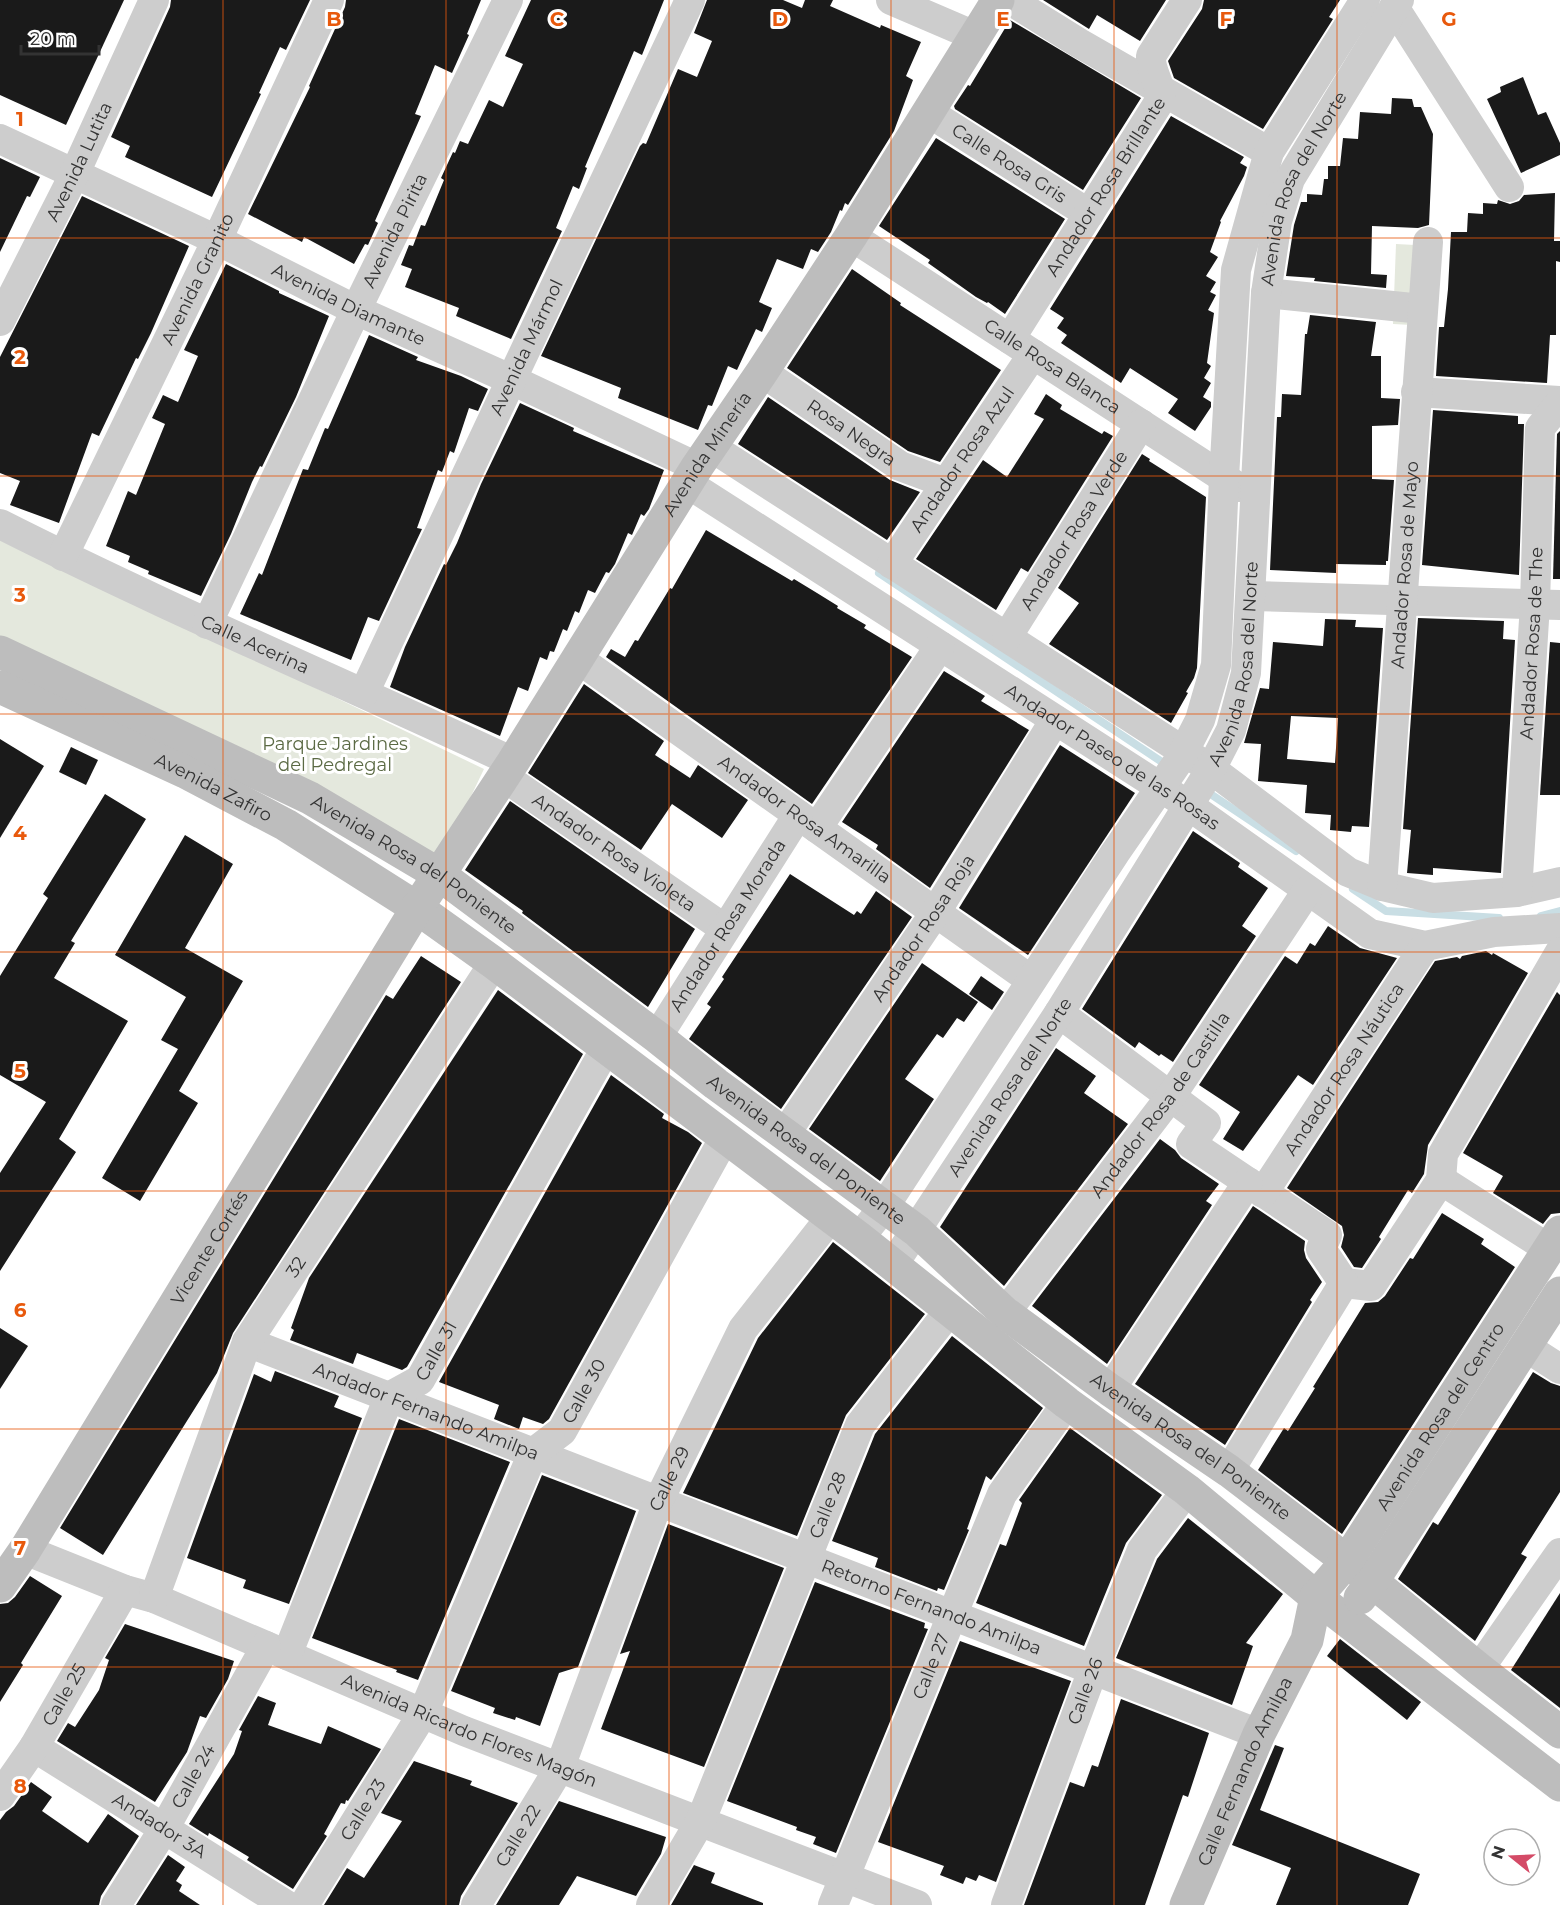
<svg xmlns="http://www.w3.org/2000/svg" width="1560" height="1905" font-family="Montserrat,sans-serif">
	<rect width="100%" height="100%" fill="#fff"/>
	<!-- green -->
	<g fill="#e4e8dd">
		<polygon points="1396,244 1434,246 1431,326 1393,324"/>
		<polygon points="0,536 484,769 440,861 0,649"/>
	</g>
	<g fill="none" stroke-linecap="round" stroke-linejoin="round">
		<!-- stream -->
		<g stroke="#c9dee4" stroke-width="8">
			<polyline points="879,573 1168,766"/>
			<polyline points="1206,791 1296,851"/>
			<polyline points="1353,889 1386,911 1499,918"/>
			<polyline points="1541,916 1560,911"/>
		</g>
	</g>
	<!-- building -->
	<g fill="#1a1a1a" fill-rule="evenodd">
		<polygon points="0,0 124,0 66,125 0,95"/>
		<polygon points="171,0 310,0 286,50 280,47 259,93 261,94 212,197 125,157 130,146 111,137 170,7"/>
		<polygon points="346,0 481,0 467,34 469,35 452,73 435,65 415,114 421,116 375,221 378,223 368,245 365,244 354,264 304,237 302,242 248,214 310,87 309,86 345,7"/>
		<polygon points="531,0 664,0 642,55 634,51 585,167 587,168 579,189 573,186 556,228 562,231 511,339 456,316 459,308 405,287 412,269 401,265 409,245 413,246 421,225 425,226 444,180 441,178 453,152 455,153 460,141 468,144 489,100 503,107 523,64 505,56"/>
		<polygon points="707,0 783,0 802,8 805,0 833,0 830,6 880,28 881,25 921,42 906,76 913,80 894,131 848,205 845,203 842,211 840,210 831,232 818,252 811,249 803,269 777,259 759,302 772,308 762,332 756,329 737,370 728,366 712,406 708,405 698,430 618,398 621,388 541,356 640,146 643,143 646,144 678,69 697,77 712,41 694,33"/>
		<polygon points="1043,0 1166,0 1140,41 1097,15 1089,29"/>
		<polygon points="1204,0 1340,0 1329,17 1333,19 1263,129 1174,78 1168,61 1202,9"/>
		<polygon points="1010,20 1141,98 1083,190 955,109 954,106 968,85 970,86"/>
		<polygon points="1523,77 1538,115 1546,112 1560,143 1560,155 1521,173 1487,99 1501,92 1500,87"/>
		<polygon points="1392,98 1412,99 1414,107 1421,107 1433,134 1429,225 1418,228 1372,226 1371,274 1387,275 1386,288 1314,281 1315,278 1286,276 1294,225 1301,202 1307,202 1307,194 1322,195 1324,179 1328,179 1328,166 1340,166 1343,138 1358,139 1360,112 1391,114"/>
		<polygon points="1171,116 1244,157 1240,163 1247,167 1244,176 1220,221 1221,222 1210,252 1218,257 1206,276 1216,282 1210,292 1216,295 1208,310 1214,313 1207,363 1211,366 1204,378 1211,383 1203,397 1211,402 1211,407 1195,431 1168,413 1178,399 1130,368 1121,383 1061,343 1067,335 1057,328 1064,318 1050,309"/>
		<polygon points="936,138 1065,219 1005,314 988,302 987,303 976,297 928,263 930,260 879,226"/>
		<polygon points="0,158 40,177 30,197 27,196 0,252"/>
		<polygon points="1555,193 1554,241 1560,241 1560,262 1556,261 1556,335 1550,335 1547,383 1436,376 1439,327 1444,327 1448,289 1451,232 1467,232 1468,213 1483,214 1483,203 1497,204 1498,200 1510,204 1519,201 1524,195"/>
		<polygon points="82,196 189,246 151,333 138,359 136,358 99,436 92,433 59,523 10,505 20,481 0,473 0,357"/>
		<polygon points="226,264 279,291 279,293 329,316 296,397 262,467 260,466 252,482 231,534 201,596 148,574 149,571 128,562 130,556 106,546 128,491 136,495 165,424 152,418 163,395 178,402 198,356 184,350"/>
		<polygon points="852,269 901,303 900,305 1001,370 940,462 908,451 787,368"/>
		<polygon points="1310,315 1376,322 1371,356 1381,356 1381,398 1400,399 1398,425 1372,426 1372,479 1394,480 1388,561 1386,561 1386,565 1336,564 1336,573 1270,570 1277,417 1281,417 1282,394 1301,395 1305,334 1307,334"/>
		<polygon points="369,335 418,357 416,360 461,376 488,389 478,411 469,408 454,453 450,451 442,472 438,470 417,528 422,529 379,621 368,617 351,660 240,614 259,573 262,575 303,469 308,470 325,428 328,429"/>
		<polygon points="1046,394 1062,405 1060,409 1102,434 1104,431 1113,436 1028,572 1021,568 996,610 916,559 983,460 1007,477 1044,419 1034,414"/>
		<polygon points="768,397 890,480 920,492 887,540 738,444"/>
		<polygon points="520,403 574,428 573,431 664,470 649,509 644,516 641,514 632,535 628,533 615,564 609,573 606,572 595,593 588,590 579,613 575,611 567,631 563,629 554,652 550,651 547,660 540,657 528,691 518,687 500,736 390,687 405,647 444,564 446,565 457,543 481,484"/>
		<polygon points="1433,410 1518,416 1518,424 1524,424 1519,575 1422,565"/>
		<polygon points="1560,431 1560,579 1553,579 1557,434"/>
		<polygon points="1142,454 1150,459 1149,461 1206,497 1197,668 1194,678 1186,692 1188,693 1171,723 1049,644 1079,603 1058,588"/>
		<polygon points="706,530 792,581 794,579 817,593 838,606 837,608 866,625 864,628 912,657 812,804 606,657 611,649 625,657 635,640 638,641 670,588 672,589"/>
		<polygon points="1418,618 1504,621 1503,639 1515,640 1501,873 1433,868 1433,875 1407,873 1411,830 1403,829"/>
		<path d="M1325,619L1356,620L1355,627L1383,628L1369,827L1352,826L1351,832L1330,830L1331,815L1305,813L1307,785L1258,781L1261,744L1244,743L1260,688L1269,689L1273,642L1323,646ZM1291,716L1338,718L1335,763L1287,759Z"/>
		<polygon points="1550,642 1560,643 1560,795 1540,795"/>
		<polygon points="944,671 985,696 981,701 1029,730 930,888 876,849 878,845 842,822"/>
		<polygon points="584,684 664,741 655,755 690,778 698,765 748,800 722,838 672,804 641,850 528,773"/>
		<polygon points="0,739 44,766 0,838"/>
		<polygon points="1060,745 1135,793 1028,955 959,908"/>
		<polygon points="71,747 98,760 86,785 59,772"/>
		<polygon points="105,794 146,819 71,941 75,943 54,978 128,1021 59,1139 76,1152 0,1271 0,1173 46,1102 0,1075 0,976 48,898 43,894"/>
		<polygon points="510,801 695,929 648,1007 522,913 523,911 465,870"/>
		<polygon points="1193,831 1240,863 1238,867 1268,888 1242,926 1256,936 1173,1062 1161,1054 1159,1056 1139,1042 1135,1048 1082,1009"/>
		<polygon points="185,835 233,864 185,948 243,981 179,1091 198,1103 140,1201 102,1178 178,1049 161,1040 186,997 115,955"/>
		<polygon points="790,874 854,915 857,911 861,914 876,891 912,917 781,1109 689,1039 711,1007 707,1004 724,979 722,977"/>
		<polygon points="1328,926 1360,948 1397,958 1313,1085 1298,1075 1243,1151 1223,1139 1240,1112 1199,1085 1285,956 1297,964 1310,943 1315,946"/>
		<polygon points="1486,951 1492,955 1493,953 1528,973 1428,1145 1424,1174 1412,1193 1408,1190 1379,1237 1381,1239 1362,1268 1354,1267 1341,1247 1344,1235 1342,1226 1287,1188 1435,961 1457,957 1460,959 1462,956"/>
		<polygon points="421,956 461,982 233,1333 217,1373 103,1555 60,1528 386,995 393,999"/>
		<polygon points="922,963 978,1002 964,1022 957,1018 943,1038 937,1034 905,1079 934,1099 880,1181 809,1129"/>
		<polygon points="981,976 1004,992 992,1010 969,994"/>
		<polygon points="498,990 583,1054 407,1367 402,1370 357,1353 353,1364 290,1340 294,1330 291,1328 309,1278"/>
		<polygon points="1557,992 1560,995 1560,1213 1551,1214 1543,1224 1493,1193 1503,1176 1463,1153"/>
		<polygon points="1056,1048 1096,1076 1084,1093 1128,1124 1004,1286 940,1227"/>
		<polygon points="611,1075 664,1114 662,1118 688,1132 702,1143 549,1419 543,1424 523,1417 519,1429 494,1419 499,1405 439,1382"/>
		<polygon points="1160,1139 1175,1150 1181,1158 1219,1184 1206,1201 1212,1205 1107,1364 1032,1306"/>
		<polygon points="1253,1206 1305,1241 1304,1250 1306,1258 1322,1282 1310,1300 1312,1302 1225,1445 1135,1384"/>
		<polygon points="1442,1213 1484,1239 1481,1244 1515,1267 1342,1534 1258,1470 1284,1428 1288,1431 1315,1388 1313,1387 1365,1303 1378,1302 1385,1296 1410,1258 1413,1259"/>
		<polygon points="833,1242 925,1314 846,1415 797,1536 683,1493 758,1338"/>
		<polygon points="0,1328 28,1346 0,1389"/>
		<polygon points="952,1336 1043,1408 991,1480 986,1476 967,1529 969,1530 944,1590 938,1588 937,1591 875,1567 878,1558 832,1541 875,1434"/>
		<polygon points="275,1371 339,1396 334,1407 362,1418 289,1604 243,1588 246,1580 187,1558 254,1374 271,1382"/>
		<polygon points="1533,1372 1551,1383 1560,1386 1560,1492 1521,1554 1527,1557 1475,1641 1398,1579 1433,1522 1438,1525"/>
		<polygon points="399,1419 510,1462 418,1680 396,1672 397,1670 312,1638"/>
		<polygon points="1070,1428 1162,1495 1126,1543 1084,1646 976,1603 1000,1544 1006,1546 1022,1503 1019,1500"/>
		<polygon points="542,1475 636,1511 578,1667 559,1673 540,1726 516,1717 515,1720 493,1713 495,1708 451,1691"/>
		<polygon points="1188,1518 1283,1594 1246,1643 1253,1646 1232,1705 1116,1658 1157,1559"/>
		<polygon points="668,1524 784,1568 704,1767 601,1729 630,1651 620,1654"/>
		<polygon points="30,1576 62,1596 21,1663 23,1665 0,1702 0,1604 8,1603 15,1597"/>
		<polygon points="815,1582 925,1623 924,1628 928,1629 836,1853 813,1844 816,1837 796,1830 797,1827 727,1801"/>
		<polygon points="1560,1593 1560,1708 1511,1670"/>
		<polygon points="125,1624 234,1661 228,1679 206,1718 200,1716 187,1752 155,1802 57,1741 68,1723 75,1727 99,1690 109,1660 105,1658"/>
		<polygon points="1340,1639 1421,1702 1407,1720 1327,1656"/>
		<polygon points="960,1641 1071,1681 996,1882 979,1875 976,1881 966,1877 963,1884 940,1875 944,1866 878,1842"/>
		<polygon points="258,1696 276,1703 268,1725 321,1744 328,1726 381,1749 348,1801 346,1800 345,1804 341,1803 324,1834 327,1836 293,1889 247,1860 249,1857 209,1833 208,1836 189,1824 234,1754 242,1731 239,1730"/>
		<polygon points="1121,1699 1209,1733 1188,1797 1183,1795 1145,1905 1024,1905 1070,1782 1084,1787 1092,1765 1098,1767"/>
		<polygon points="1275,1745 1284,1748 1260,1810 1420,1874 1408,1905 1276,1905 1291,1868 1232,1845"/>
		<polygon points="414,1761 472,1781 470,1785 518,1803 461,1896 459,1905 324,1905 347,1868 364,1878 402,1821 381,1813"/>
		<polygon points="31,1782 52,1797 42,1811 88,1843 108,1814 139,1836 101,1896 99,1905 0,1905 0,1820 6,1812 14,1806"/>
		<polygon points="559,1801 666,1837 661,1854 636,1896 577,1876 559,1905 496,1905"/>
		<polygon points="168,1855 185,1867 176,1881 182,1885 179,1891 200,1905 136,1905"/>
		<polygon points="694,1865 715,1873 711,1883 763,1903 763,1905 671,1905"/>
	</g>
	<g fill="none" stroke-linecap="round" stroke-linejoin="round">
		<!-- street -->
		<g stroke="#cdcdcd" stroke-width="30">
			<polyline points="891,0 975,36"/>
			<polyline points="1010,0 1079,43 1269,152"/>
			<polyline points="1394,7 1509,187"/>
			<path id="s1" d="M928,112L1089,214"/>
			<path id="s2" d="M0,139L217,240L356,310L510,379L697,467"/>
			<path id="s3" d="M851,236L1238,487"/>
			<polyline points="1266,293 1422,309"/>
			<path id="s4" d="M0,321L75,173L154,0"/>
			<path id="s5" d="M1010,339L1161,99C1161,83 1150,72 1151,56L1187,0"/>
			<path id="s6" d="M762,372L900,466L946,483"/>
			<polyline points="1416,392 1560,401"/>
			<polyline points="711,447 1211,769 1348,872 1382,886 1433,898 1517,892 1560,882"/>
			<path id="s7" d="M687,483L1188,805L1370,934L1425,946L1494,932L1560,928"/>
			<path id="s8" d="M0,524C168,609 342,682 513,762"/>
			<path id="s9" d="M63,556L217,240L329,0"/>
			<path id="s10" d="M892,564L1033,354"/>
			<polyline points="1252,596 1560,605"/>
			<path id="s11" d="M207,624L356,310L508,0"/>
			<path id="s12" d="M1007,637L1141,424"/>
			<path id="s13" d="M577,658L1031,980"/>
			<path id="s14" d="M364,693L690,0"/>
			<path id="s15" d="M503,776L725,929"/>
			<polyline points="817,828 940,646"/>
			<path id="s16" d="M1382,886L1428,242"/>
			<path id="s17" d="M1517,892L1535,604L1540,428L1560,403"/>
			<polyline points="1059,1013 1206,1123 1191,1144 1327,1235 1321,1249 1344,1283"/>
			<path id="s18" d="M657,1037L798,815"/>
			<path id="s19" d="M785,1134L935,913L1055,720"/>
			<polyline points="1441,1180 1549,1249"/>
			<path id="s20" d="M1263,1193L1425,946"/>
			<polyline points="859,1238 884,1207 1115,853 1180,759 1200,720 1216,665 1224,478 1236,270 1269,152 1365,0"/>
			<path id="s21" d="M893,1265L1059,1013L1211,769L1231,730L1246,673L1266,293L1277,221L1290,179L1399,0"/>
			<polyline points="1344,1283 1371,1286 1441,1180 1443,1154 1560,952"/>
			<path id="s22" d="M1005,1313L1171,1096L1307,891"/>
			<path id="s23" d="M247,1342L1259,1734"/>
			<polyline points="1526,1347 1560,1369"/>
			<polyline points="1110,1390 1248,1182"/>
			<polyline points="1229,1471 1344,1283"/>
			<path id="s24" d="M25,1550L125,1590L154,1598L464,1731L917,1905"/>
			<path id="s25" d="M154,1598L247,1342L494,963"/>
			<path id="s26" d="M287,1655L389,1397L420,1380L606,1048"/>
			<polyline points="1479,1669 1560,1553"/>
			<path id="s27" d="M34,1747L286,1905"/>
			<path id="s28" d="M0,1796L34,1747L125,1590"/>
			<path id="s29" d="M116,1905L164,1829L266,1646"/>
			<path id="s30" d="M304,1905L423,1713L533,1453L562,1431L725,1137"/>
			<path id="s31" d="M476,1905L560,1767L658,1502L743,1329L831,1217"/>
			<path id="s32" d="M651,1905L701,1820L860,1425L950,1310"/>
			<path id="s33" d="M833,1905L1002,1494L1067,1403"/>
			<path id="s34" d="M1006,1905L1093,1670L1142,1550L1187,1490"/>
		</g>
		<!-- secondary -->
		<g stroke="#bdbdbd" stroke-width="33">
			<path id="s35" d="M0,652L310,798L440,875L657,1037L716,1084L917,1231L1005,1313L1110,1390L1229,1471L1347,1561L1479,1669L1560,1732"/>
			<path id="s36" d="M0,687L185,772L286,825L417,908L494,963L859,1238L1067,1403L1187,1490L1316,1597L1560,1785"/>
			<path id="s37" d="M0,1586L25,1550L417,908L513,762L697,467L762,372L851,236L998,0"/>
			<polyline points="1360,1598 1372,1582 1560,1293"/>
			<path id="s38" d="M1186,1905L1259,1734L1307,1640L1316,1597L1347,1561L1560,1232"/>
		</g>
	</g>
	<!-- grid -->
	<path fill="none" stroke="#e8590c" stroke-width="1.5" stroke-opacity="0.55" d="M223,0V1905M446,0V1905M669,0V1905M891,0V1905M1114,0V1905M1337,0V1905M0,238H1560M0,476H1560M0,714H1560M0,952H1560M0,1191H1560M0,1429H1560M0,1667H1560"/>
	<g text-anchor="middle" stroke-width="6" stroke-linejoin="round" paint-order="stroke">
		<!-- street labels -->
		<g font-size="18" fill="#333" stroke="#fff">
			<text dy="6" stroke="none"><textPath href="#s4" startOffset="178">Avenida Lutita</textPath></text>
			<text dy="6" stroke="none"><textPath href="#s1" startOffset="96">Calle Rosa Gris</textPath></text>
			<text dy="6" stroke="none"><textPath href="#s5" startOffset="180">Andador Rosa Brillante</textPath></text>
			<text dy="6" stroke="none"><textPath href="#s21" startOffset="1185">Avenida Rosa del Norte</textPath></text>
			<text dy="6" stroke="none"><textPath href="#s11" startOffset="436">Avenida Pirita</textPath></text>
			<text dy="6" stroke="none"><textPath href="#s9" startOffset="308">Avenida Granito</textPath></text>
			<text dy="6" stroke="none"><textPath href="#s2" startOffset="386">Avenida Diamante</textPath></text>
			<text dy="6" stroke="none"><textPath href="#s14" startOffset="382">Avenida Mármol</textPath></text>
			<text dy="6" stroke="none"><textPath href="#s3" startOffset="240">Calle Rosa Blanca</textPath></text>
			<text dy="6" stroke="none"><textPath href="#s6" startOffset="108">Rosa Negra</textPath></text>
			<text dy="6" stroke="none"><textPath href="#s37" startOffset="1335">Avenida Minería</textPath></text>
			<text dy="6" stroke="none"><textPath href="#s10" startOffset="126">Andador Rosa Azul</textPath></text>
			<text dy="6" stroke="none"><textPath href="#s12" startOffset="126">Andador Rosa Verde</textPath></text>
			<text dy="6" stroke="none"><textPath href="#s16" startOffset="322">Andador Rosa de Mayo</textPath></text>
			<text dy="6" stroke="none"><textPath href="#s17" startOffset="249">Andador Rosa de The</textPath></text>
			<text dy="6" stroke="none"><textPath href="#s8" startOffset="282">Calle Acerina</textPath></text>
			<text dy="6" stroke="none"><textPath href="#s21" startOffset="699">Avenida Rosa del Norte</textPath></text>
			<text dy="6" stroke="none"><textPath href="#s7" startOffset="506">Andador Paseo de las Rosas</textPath></text>
			<text dy="6" stroke="none"><textPath href="#s36" startOffset="236">Avenida Zafiro</textPath></text>
			<text dy="6" stroke="none"><textPath href="#s13" startOffset="279">Andador Rosa Amarilla</textPath></text>
			<text dy="6" stroke="none"><textPath href="#s15" startOffset="135">Andador Rosa Violeta</textPath></text>
			<text dy="6" stroke="none"><textPath href="#s35" startOffset="466">Avenida Rosa del Poniente</textPath></text>
			<text dy="6" stroke="none"><textPath href="#s18" startOffset="132">Andador Rosa Morada</textPath></text>
			<text dy="6" stroke="none"><textPath href="#s19" startOffset="248">Andador Rosa Roja</textPath></text>
			<text dy="6" stroke="none"><textPath href="#s20" startOffset="148">Andador Rosa Náutica</textPath></text>
			<text dy="6" stroke="none"><textPath href="#s21" startOffset="213">Avenida Rosa del Norte</textPath></text>
			<text dy="6" stroke="none"><textPath href="#s22" startOffset="260">Andador Rosa de Castilla</textPath></text>
			<text dy="6" stroke="none"><textPath href="#s35" startOffset="952">Avenida Rosa del Poniente</textPath></text>
			<text dy="6" stroke="none"><textPath href="#s37" startOffset="398">Vicente Cortés</textPath></text>
			<text dy="6" stroke="none"><textPath href="#s25" startOffset="362">32</textPath></text>
			<text dy="6" stroke="none"><textPath href="#s26" startOffset="346">Calle 31</textPath></text>
			<text dy="6" stroke="none"><textPath href="#s30" startOffset="590">Calle 30</textPath></text>
			<text dy="6" stroke="none"><textPath href="#s23" startOffset="192">Andador Fernando Amilpa</textPath></text>
			<text dy="6" stroke="none"><textPath href="#s38" startOffset="555">Avenida Rosa del Centro</textPath></text>
			<text dy="6" stroke="none"><textPath href="#s35" startOffset="1438">Avenida Rosa del Poniente</textPath></text>
			<text dy="6" stroke="none"><textPath href="#s31" startOffset="470">Calle 29</textPath></text>
			<text dy="6" stroke="none"><textPath href="#s32" startOffset="438">Calle 28</textPath></text>
			<text dy="6" stroke="none"><textPath href="#s23" startOffset="734">Retorno Fernando Amilpa</textPath></text>
			<text dy="6" stroke="none"><textPath href="#s33" startOffset="258">Calle 27</textPath></text>
			<text dy="6" stroke="none"><textPath href="#s34" startOffset="228">Calle 26</textPath></text>
			<text dy="6" stroke="none"><textPath href="#s28" startOffset="120">Calle 25</textPath></text>
			<text dy="6" stroke="none"><textPath href="#s24" startOffset="480">Avenida Ricardo Flores Magón</textPath></text>
			<text dy="6" stroke="none"><textPath href="#s38" startOffset="146">Calle Fernando Amilpa</textPath></text>
			<text dy="6" stroke="none"><textPath href="#s29" startOffset="150">Calle 24</textPath></text>
			<text dy="6" stroke="none"><textPath href="#s30" startOffset="112">Calle 23</textPath></text>
			<text dy="6" stroke="none"><textPath href="#s27" startOffset="148">Andador 3A</textPath></text>
			<text dy="6" stroke="none"><textPath href="#s31" startOffset="81">Calle 22</textPath></text>
		</g>
		<!-- park labels -->
		<g font-size="18" fill="#5b6a44" stroke="#fff">
			<text x="335" y="750">Parque Jardines<tspan x="335" dy="21">del Pedregal</tspan></text>
		</g>
	</g>
	<g font-size="20" text-anchor="middle" font-weight="bold" fill="#e8590c" stroke="#fff" stroke-width="6" stroke-linejoin="round" paint-order="stroke">
		<text x="334" y="26">B</text>
		<text x="557" y="26">C</text>
		<text x="780" y="26">D</text>
		<text x="1003" y="26">E</text>
		<text x="1226" y="26">F</text>
		<text x="1449" y="26">G</text>
		<text x="20" y="126">1</text>
		<text x="20" y="364">2</text>
		<text x="20" y="602">3</text>
		<text x="20" y="840">4</text>
		<text x="20" y="1078">5</text>
		<text x="20" y="1317">6</text>
		<text x="20" y="1555">7</text>
		<text x="20" y="1793">8</text>
	</g>
	<!-- north arrow -->
	<g transform="translate(1512 1857) rotate(288)"><circle r="28" fill="#ffffff" stroke="#adadad" stroke-width="1.5"/>
	<path d="M0-4.5L10 22L0 15L-10 22Z" fill="#d44b67"/>
	<text y="-9" font-size="16" font-weight="bold" text-anchor="middle" fill="#333333">N</text>
	</g>
	<!-- scale -->
	<path d="M21 45v9h78v-9" fill="none" stroke="#333333" stroke-width="3"/>
	<text x="30" y="45" font-size="18" fill="#333333" stroke="#ffffff" stroke-width="4.5" paint-order="stroke">20 m</text>
</svg>
